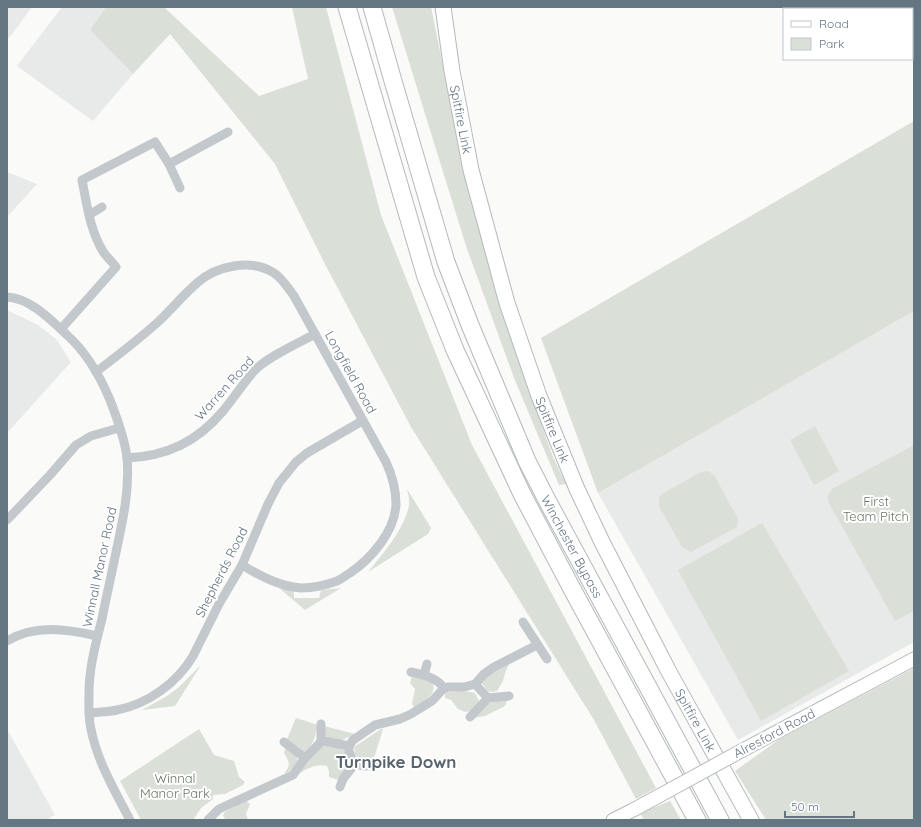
<svg xmlns="http://www.w3.org/2000/svg" width="921" height="827" font-family="Quicksand,sans-serif">
	<rect width="100%" height="100%" fill="#fafaf8"/>
	<!-- built -->
	<g fill="#e8e9e9">
		<polygon points="7,7 32,7 10,37 7,38"/>
		<polygon points="62,7 106,7 90,30 133,74 93,121 17,66"/>
		<polygon points="7,172 37,184 7,217"/>
		<polygon points="7,310 38,325 56,339 71,362 7,433"/>
		<polygon points="914,311 914,642 738,740 598,493"/>
		<polygon points="7,729 55,815 46,820 7,820"/>
	</g>
	<!-- green -->
	<g fill="#dadfd7">
		<polygon points="106,7 164,7 259,96 308,79 292,7 326,7 381,215 472,445 656,788 636,799 594,720 411,427 326,266 275,164 170,34 133,74 90,30"/>
		<polygon points="392,7 431,7 469,194 528,387 553,457 566,484 559,485 514,378 466,246"/>
		<polygon points="914,121 914,311 598,493 541,338"/>
		<polygon points="815,426 839,471 814,485 790,440"/>
		<polygon points="914,445 914,611 895,621 828,501 828,495 832,489"/>
		<polygon points="708,471 714,475 738,519 737,527 691,552 682,547 659,506 659,498 662,494 701,472"/>
		<path d="M407,489L431,528L428,534L368,572C383,554 405,528 409,505C410,500 408,494 407,489Z"/>
		<polygon points="762,523 849,671 761,721 678,570"/>
		<polygon points="279,588 294,590 294,598 319,598 321,590 341,588 305,610"/>
		<polygon points="509,664 505,673 503,681 497,691 492,692 488,691 481,682 485,675"/>
		<polygon points="201,665 175,706 142,710 167,696 178,688"/>
		<polygon points="914,668 914,820 766,820 735,771 781,738"/>
		<path d="M412,676L432,681C438,694 425,701 415,708L412,704L415,689L410,683Z"/>
		<polygon points="465,691 475,693 479,701 470,711 465,712 458,709 451,700 445,698 445,692"/>
		<path d="M508,698L505,706L485,716L473,718C485,706 490,700 508,698Z"/>
		<path d="M296,718L318,725C315,735 313,748 304,752L287,739Z"/>
		<polygon points="324,726 355,734 340,741 328,738 323,732"/>
		<polygon points="199,729 214,755 234,761 239,777 245,782 243,785 225,794 213,795 213,799 201,808 193,820 141,820 120,781"/>
		<polygon points="381,729 383,729 375,755 369,762 363,762 355,754 354,747"/>
		<path d="M321,745L336,747L344,750L352,766L338,780L329,777V771L327,766C315,763 306,770 296,775Z"/>
		<path d="M286,747L296,756L298,761L293,768L286,774L285,772C292,765 288,760 284,753Z"/>
		<polygon points="246,800 250,804 246,814 248,820 225,819 223,815 225,812"/>
		<polygon points="670,801 681,820 644,820 640,813"/>
	</g>
	<g fill="none" stroke-linecap="round" stroke-linejoin="round">
		<defs>
			<g id="secondary">
				<polyline points="741,751 914,659"/>
				<polyline points="613,820 635,809"/>
			</g>
			<g id="trunk">
				<path id="s1" d="M443,7L452,71L471,170L507,303L539,396L577,489L602,542L668,670L751,820"/>
			</g>
			<g id="motorway">
				<polyline points="347,7 426,277 455,350 522,494 571,587 697,820"/>
				<path id="s2" d="M372,7L391,74L446,262L470,325L527,461L548,502L720,820"/>
			</g>
		</defs>
		<!-- secondary casing -->
		<use href="#secondary" stroke="#b3babf" stroke-width="15"/>
		<!-- trunk casing -->
		<use href="#trunk" stroke="#b4b9bd" stroke-width="17"/>
		<!-- motorway casing -->
		<use href="#motorway" stroke="#b4b9bd" stroke-width="19"/>
		<!-- minor -->
		<g stroke="#c3c8cc" stroke-width="9">
			<polyline points="169,164 228,132"/>
			<polyline points="89,215 102,207"/>
			<path d="M7,297C30,298 51,320 67,335C86,352 100,376 110,400C117,418 125,439 127,458C130,491 122,524 115,557C111,577 106,598 102,619C96,643 89,667 89,693C89,705 88,717 91,729C97,761 115,791 130,820"/>
			<path d="M61,329L116,267C112,262 108,258 104,253C90,231 87,205 82,180L155,142L169,164L180,188"/>
			<path d="M96,372C117,356 138,340 158,322C171,310 183,295 197,283C216,266 251,258 274,273C282,278 288,288 294,296L386,462C392,475 396,489 396,504C395,531 372,558 350,573C346,575 342,579 337,581C326,585 313,588 301,588C279,586 260,576 242,565"/>
			<path d="M127,458C167,456 197,442 223,411C234,398 243,383 255,370C269,356 297,344 315,334"/>
			<polyline points="7,520 50,475 76,445 91,436 119,428"/>
			<polyline points="523,622 547,659"/>
			<path d="M7,641C35,624 67,629 97,636"/>
			<path d="M411,672C424,675 436,677 444,688"/>
			<polyline points="424,675 427,664"/>
			<polyline points="475,684 488,698 509,696"/>
			<path d="M89,713C98,712 108,712 117,710C148,704 177,683 193,656L219,604L242,565L268,504L279,483L296,462L307,453L362,421"/>
			<polyline points="470,717 488,698"/>
			<polyline points="321,724 321,742"/>
			<polyline points="284,742 305,758"/>
			<polyline points="349,746 349,752 355,764 365,766 377,765"/>
			<polyline points="340,787 343,779 355,764"/>
			<polyline points="208,820 219,809 293,775 305,758 321,742 324,741 349,746 353,740 375,725 400,719 411,714 432,701 444,688 449,687 464,687 475,684 484,674 494,667 537,645"/>
		</g>
		<!-- secondary -->
		<use href="#secondary" stroke="#fff" stroke-width="13"/>
		<!-- trunk -->
		<use href="#trunk" stroke="#fff" stroke-width="15"/>
		<!-- motorway -->
		<use href="#motorway" stroke="#fff" stroke-width="17"/>
		<defs>
			<polyline id="secondary-bridge" points="635,809 741,751"/>
		</defs>
		<!-- secondary-bridge casing -->
		<use href="#secondary-bridge" stroke="#b3babf" stroke-width="15" stroke-linecap="butt"/>
		<!-- secondary-bridge -->
		<use href="#secondary-bridge" stroke="#fff" stroke-width="13"/>
	</g>
	<g text-anchor="middle" stroke-width="4" stroke-linejoin="round" paint-order="stroke">
		<!-- street labels -->
		<g font-size="13" fill="#657683" stroke="#fff">
			<text dy="5" stroke="none"><textPath href="#s1" startOffset="114">Spitfire Link</textPath></text>
			<text transform="translate(351 372) rotate(61)" y="5">Longfield Road</text>
			<text transform="translate(224 388) rotate(-48)" y="5">Warren Road</text>
			<text dy="5" stroke="none"><textPath href="#s1" startOffset="438">Spitfire Link</textPath></text>
			<text dy="5" stroke="none"><textPath href="#s2" startOffset="577">Winchester Bypass</textPath></text>
			<text transform="translate(99 567) rotate(-78)" y="5">Winnall Manor Road</text>
			<text transform="translate(221 572) rotate(-63)" y="5">Shepherds Road</text>
			<text dy="5" stroke="none"><textPath href="#s1" startOffset="762">Spitfire Link</textPath></text>
			<text transform="translate(774 733) rotate(-28)" y="5">Alresford Road</text>
		</g>
		<!-- park labels -->
		<g font-size="13" fill="#687a64" stroke="#fff">
			<text x="876" y="506">First<tspan x="876" dy="15">Team Pitch</tspan></text>
			<text x="175" y="783">Winnal<tspan x="175" dy="15">Manor Park</tspan></text>
		</g>
		<!-- district labels -->
		<g font-size="17" font-weight="bold" fill="#57646e" stroke="#fff">
			<text x="396" y="768">Turnpike Down</text>
		</g>
	</g>
	<!-- border -->
	<rect width="921" height="827" fill="none" stroke="#657683" stroke-width="16"/>
	<!-- legend -->
	<rect x="783" y="8" width="130" height="52" fill="#ffffff" stroke="#c1c8cd"/>
	<rect x="791" y="21" width="20" height="6" fill="#ffffff" stroke="#c1c8cd"/>
	<text x="819" y="28" font-size="12" fill="#657683">Road</text>
	<rect x="791" y="38" width="20" height="12" fill="#dadfd7" stroke="#c1c8cd"/>
	<text x="819" y="48" font-size="12" fill="#657683">Park</text>
	<!-- scale -->
	<path d="M785 811v6h69v-6" fill="none" stroke="#657683" stroke-width="2"/>
	<text x="791" y="811" font-size="12" fill="#657683" stroke="#ffffff" stroke-width="3" paint-order="stroke">50 m</text>
</svg>
